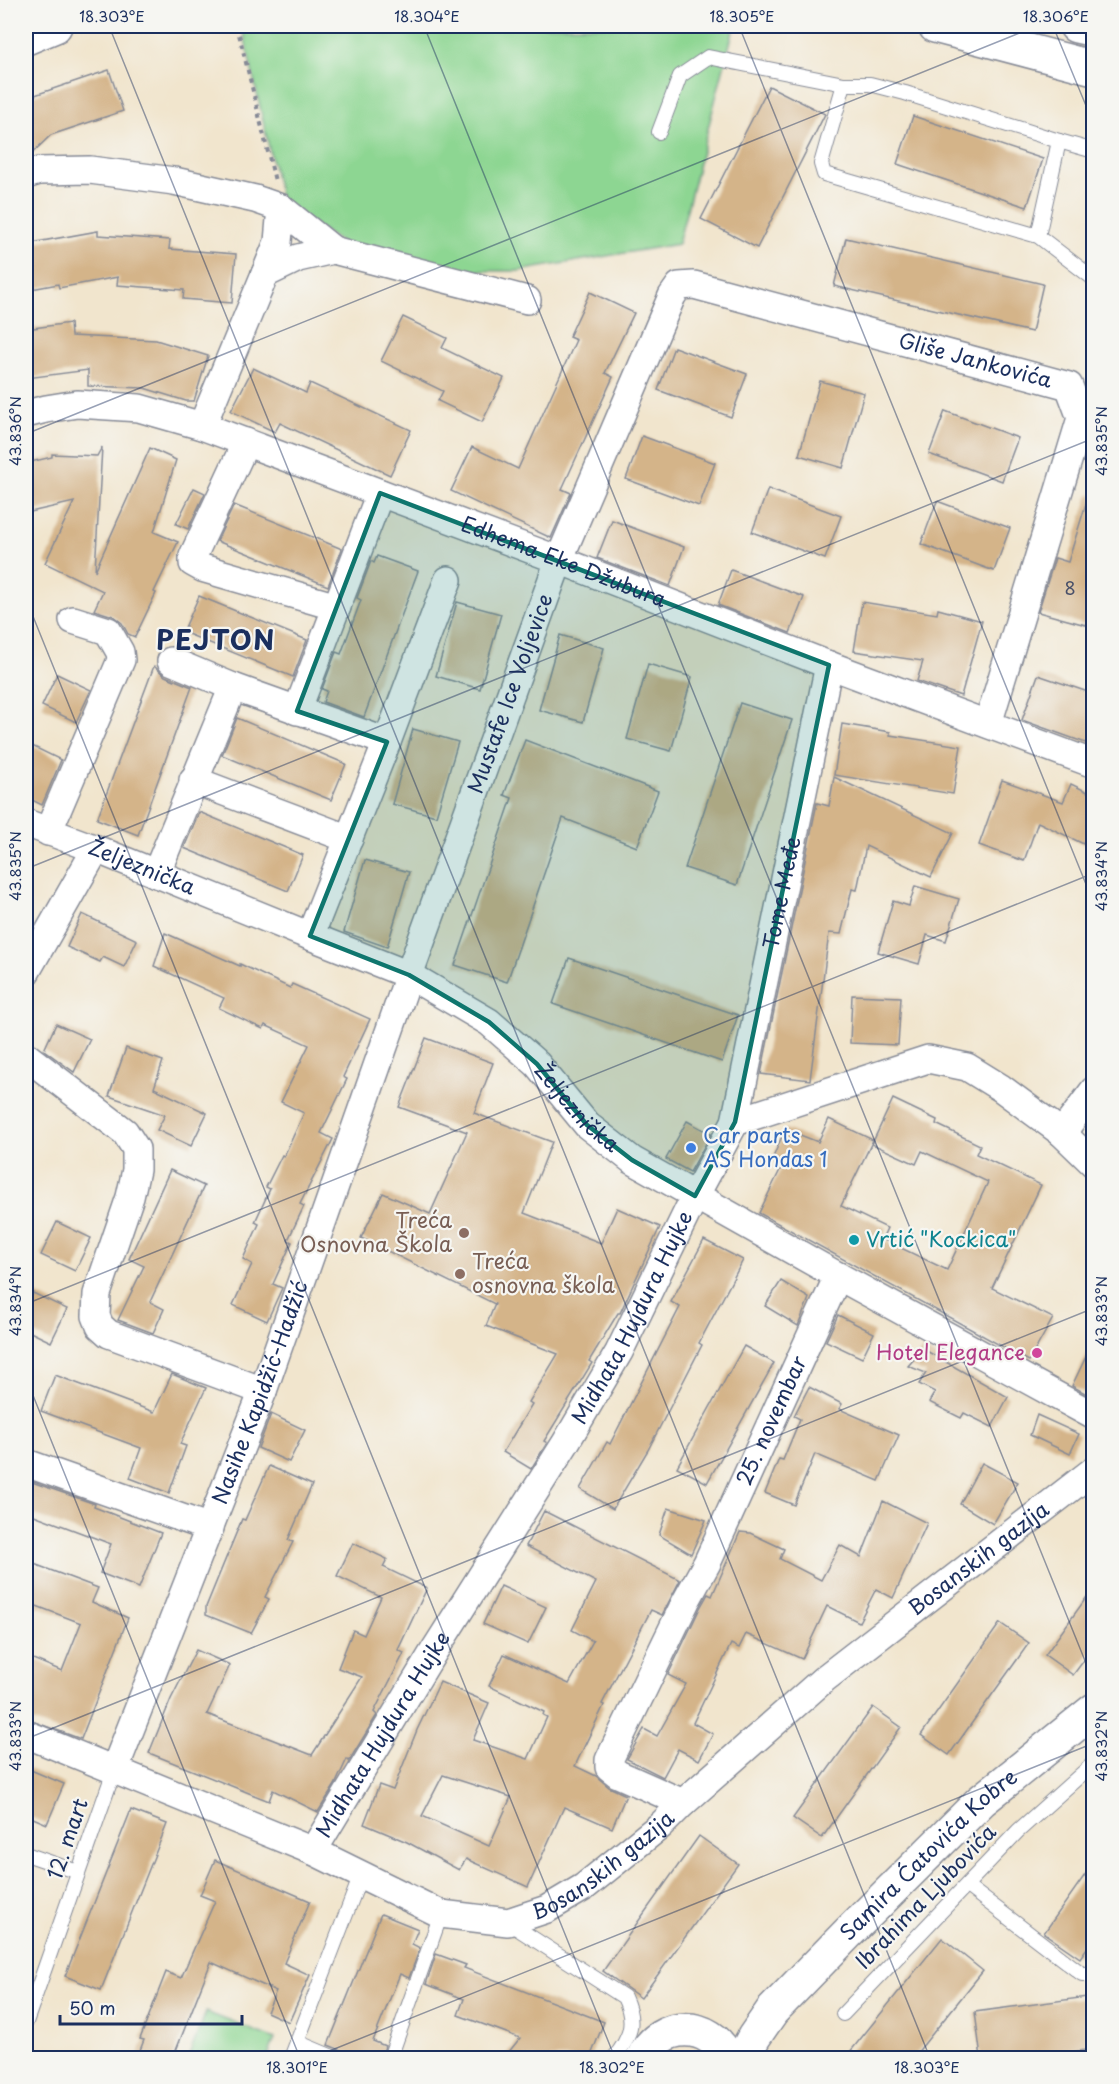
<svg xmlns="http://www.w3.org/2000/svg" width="1119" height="2084" font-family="'Playpen Sans',sans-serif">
	<rect width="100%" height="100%" fill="#f6f6f2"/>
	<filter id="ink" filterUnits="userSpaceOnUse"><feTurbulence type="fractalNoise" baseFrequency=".0167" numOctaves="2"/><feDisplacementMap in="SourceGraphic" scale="12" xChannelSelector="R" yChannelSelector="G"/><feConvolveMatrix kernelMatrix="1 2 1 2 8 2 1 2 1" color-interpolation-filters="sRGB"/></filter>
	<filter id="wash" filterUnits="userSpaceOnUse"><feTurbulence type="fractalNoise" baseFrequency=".008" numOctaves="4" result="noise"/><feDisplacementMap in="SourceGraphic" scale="24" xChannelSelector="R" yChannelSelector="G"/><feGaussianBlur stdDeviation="1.35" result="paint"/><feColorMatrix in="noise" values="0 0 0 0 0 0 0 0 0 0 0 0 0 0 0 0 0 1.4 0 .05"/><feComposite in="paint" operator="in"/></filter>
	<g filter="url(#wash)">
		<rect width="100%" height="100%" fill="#f1e5cd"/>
		<!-- green -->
		<g fill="#8dd692" stroke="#548278" stroke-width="1.5">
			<polygon points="242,26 714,26 734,28 678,244 518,271 382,270 281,202"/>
			<polygon points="206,2012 275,2039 267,2058 188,2058"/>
		</g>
		<g id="blocks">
			<!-- building -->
			<g fill="#d4b489" fill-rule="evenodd">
				<polygon points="109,70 123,111 51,135 26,159 26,98"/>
				<polygon points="769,86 825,114 757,248 701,219"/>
				<polygon points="913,116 1043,159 1027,207 897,164"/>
				<polygon points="98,231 98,235 170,240 169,249 236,254 232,303 183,299 184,290 117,285 118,277 59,288 58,284 26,290 26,244"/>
				<polygon points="846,238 1043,284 1032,332 834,286"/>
				<polygon points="590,292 634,313 605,373 613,377 562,489 571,493 551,538 451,491 472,447 518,469 576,340 569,337"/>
				<polygon points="403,317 447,338 442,348 504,378 482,422 438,401 443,391 381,361"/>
				<polygon points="70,323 71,336 156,340 208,356 194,401 186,401 144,388 88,386 88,370 27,378 26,329"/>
				<polygon points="674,347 747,374 731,417 658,390"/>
				<polygon points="253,368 306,393 310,383 411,430 390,475 280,423 275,432 231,411"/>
				<polygon points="820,381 864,393 843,468 799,455"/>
				<polygon points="945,411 1018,438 1002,481 929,454"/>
				<polygon points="642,436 715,463 699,506 626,479"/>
				<polygon points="102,447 95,571 150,448 176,460 154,532 178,542 154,592 156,593 135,637 128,634 122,623 113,616 94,610 103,591 45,563 74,502 26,513 26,463 52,457 52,454 97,456"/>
				<polygon points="194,488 205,493 188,529 176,524"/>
				<polygon points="768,489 841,516 825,559 752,532"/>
				<polygon points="1089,494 1094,495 1094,607 1086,625 1038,612 1055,558 1068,562"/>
				<polygon points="937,501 1010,528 994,571 921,544"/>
				<polygon points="234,505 342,549 328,586 217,541"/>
				<polygon points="612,520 684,547 670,586 597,558"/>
				<polygon points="377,556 418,571 364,717 323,702 327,691 322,689 336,652 341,654 361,600 357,598 371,561 374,563"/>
				<polygon points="731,570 804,597 790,633 718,605"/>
				<polygon points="199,596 307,640 293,677 183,632"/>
				<polygon points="457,602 501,614 480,689 436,676"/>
				<polygon points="862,602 937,614 938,609 982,621 961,696 917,681 923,661 854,651"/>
				<polygon points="560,635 604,648 583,722 539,710"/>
				<polygon points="648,664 692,677 671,751 627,739"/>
				<polygon points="154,666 165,676 192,687 138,835 97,819"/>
				<polygon points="57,674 91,690 76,722 42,706"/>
				<polygon points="1038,675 1094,694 1094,746 1022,720"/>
				<polygon points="740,703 792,720 737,885 685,868"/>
				<polygon points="237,718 346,764 331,800 222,755"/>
				<polygon points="842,724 890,732 890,735 961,746 953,794 834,775"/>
				<polygon points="413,729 458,742 436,816 392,804"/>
				<polygon points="525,740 658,791 637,847 563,818 507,982 455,965 512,798 504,795"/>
				<polygon points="26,743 61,760 42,805 26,797"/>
				<polygon points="834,777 953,833 931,877 866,846 857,890 852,889 841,934 829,933 810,1080 761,1074 817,803 829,806"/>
				<polygon points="1002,780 1063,802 1071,784 1094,795 1094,849 1038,822 1024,861 979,845"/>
				<polygon points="199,812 303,855 288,891 184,848"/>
				<polygon points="365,860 409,872 387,947 344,932"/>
				<polygon points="915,886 959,899 946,941 927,935 919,964 878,952 893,901 909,906"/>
				<polygon points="82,914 137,940 124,967 103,957 100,962 67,947"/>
				<polygon points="165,933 240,966 240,964 290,988 292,984 370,1019 343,1077 347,1079 321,1133 333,1139 300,1204 304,1206 288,1240 292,1242 273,1284 282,1288 267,1321 233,1305 252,1264 243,1259 259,1224 255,1222 270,1189 266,1187 282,1155 284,1156 304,1113 281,1102 309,1045 265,1025 263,1029 219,1008 224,998 154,966"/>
				<polygon points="569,958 738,1015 722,1062 553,1004"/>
				<polygon points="852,995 901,997 898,1045 850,1043"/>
				<polygon points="56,1024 90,1039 74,1072 44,1050"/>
				<polygon points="426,1038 493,1063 474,1113 552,1142 524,1213 601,1243 617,1208 660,1227 620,1313 618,1313 589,1361 592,1363 544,1441 547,1443 531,1469 503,1452 532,1404 529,1402 558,1354 486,1326 495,1304 361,1238 383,1193 430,1214 467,1132 399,1107"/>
				<polygon points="126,1048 163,1061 154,1088 207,1113 191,1146 157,1130 165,1115 109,1096"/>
				<polygon points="893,1099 937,1120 936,1124 980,1145 976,1154 1041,1185 992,1288 1053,1318 1029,1361 759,1213 783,1164 772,1160 785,1129 818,1142 829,1119 873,1140 841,1206 887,1228 882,1239 947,1270 988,1182 922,1151 916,1164 872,1144"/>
				<polygon points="687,1121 711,1134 690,1172 666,1159"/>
				<polygon points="170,1170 204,1186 150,1302 164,1309 153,1333 118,1320 144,1266 129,1259"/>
				<polygon points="57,1222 91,1238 75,1271 41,1255"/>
				<polygon points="704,1240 743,1260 699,1343 702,1345 648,1450 613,1509 580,1489 607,1442 610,1444 680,1307 671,1302"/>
				<polygon points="781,1281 809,1298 798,1326 765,1306"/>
				<polygon points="33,1293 67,1309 51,1342 26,1330 26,1309"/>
				<polygon points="838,1315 874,1333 862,1358 826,1341"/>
				<polygon points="1094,1340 1094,1398 1072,1386"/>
				<polygon points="744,1346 774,1363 707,1483 677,1467"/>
				<polygon points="923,1349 1008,1397 992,1427 964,1413 961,1418 929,1402 935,1392 919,1384 926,1373 908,1366"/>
				<polygon points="172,1374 206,1388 180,1444 186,1446 169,1493 130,1478 141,1448 41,1411 55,1375 154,1412"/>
				<polygon points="809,1387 842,1404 839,1409 899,1435 879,1481 815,1454 794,1505 765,1493 779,1459 783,1460 800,1419 794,1416"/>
				<polygon points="271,1414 305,1430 289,1462 258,1448"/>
				<polygon points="1037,1415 1079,1434 1070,1454 1030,1435"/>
				<polygon points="982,1463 1018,1482 993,1524 960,1504"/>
				<polygon points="269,1466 312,1485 288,1540 293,1542 265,1597 269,1599 251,1633 206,1615 206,1607 242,1519 245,1520"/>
				<polygon points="26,1480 95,1504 94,1507 161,1533 139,1588 100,1573 111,1544 26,1512"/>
				<polygon points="883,1501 927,1523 893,1598 876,1589 859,1622 827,1606 802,1659 746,1634 739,1648 731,1644 693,1723 713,1734 699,1760 678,1749 663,1777 627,1759 644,1729 657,1736 686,1684 668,1675 700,1608 708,1594 712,1596 740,1532 750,1533 784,1549 780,1559 821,1580 840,1545 861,1557"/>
				<polygon points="668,1508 706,1520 691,1554 659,1535"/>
				<path d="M544,1511L680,1580L662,1615L651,1610L602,1704L604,1705L575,1766L596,1776L609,1787L626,1795L612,1828L564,1807L528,1887L466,1859L459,1870L407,1842L364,1824L379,1785L393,1790L417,1730L440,1682L489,1703L473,1740L528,1759L547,1717L543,1715L544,1712L489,1686L504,1654L569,1684L593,1641L572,1630L596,1582L526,1546ZM443,1775L511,1797L489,1846L422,1816Z"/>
				<polygon points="353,1543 387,1559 383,1567 427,1588 398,1650 404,1653 374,1712 377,1715 349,1761 347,1759 335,1785 318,1812 273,1790 269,1801 149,1753 171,1699 196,1650 230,1665 207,1714 312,1755 362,1677 338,1668 353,1630 364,1635 381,1597 337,1576"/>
				<polygon points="26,1561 98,1588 92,1602 128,1618 81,1739 26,1719 26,1656 62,1671 81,1623 26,1602"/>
				<polygon points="501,1586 546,1607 528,1644 483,1624"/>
				<polygon points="1094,1587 1094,1647 1073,1675 1045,1655"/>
				<polygon points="1000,1623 1029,1643 949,1755 921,1735"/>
				<polygon points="873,1707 901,1727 822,1838 793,1818"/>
				<polygon points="26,1768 64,1784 47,1824 26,1815"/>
				<polygon points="131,1810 167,1824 101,1990 65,1976"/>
				<polygon points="699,1836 738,1864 641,1998 603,1971"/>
				<polygon points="215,1860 310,1901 284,1963 310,1975 289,2022 267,2012 276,1991 211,1962 173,2058 137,2058 144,2040 140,2039 166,1972 181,1978 215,1901 200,1895"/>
				<polygon points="1094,1862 1094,1938 1080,1958 1044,1933"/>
				<polygon points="381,1914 418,1929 412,1944 420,1948 409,1978 400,1974 373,2041 385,2046 381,2058 361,2058 328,2045"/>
				<polygon points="942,1938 983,1971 933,2033 913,2058 845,2058"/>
				<polygon points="436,1954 466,1965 464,1968 604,2022 590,2058 504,2058 520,2038 458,2015 464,1999 426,1984"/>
				<polygon points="1094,1996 1094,2049 1027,2058 981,2058 975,2012"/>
			</g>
		</g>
	</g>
	<g filter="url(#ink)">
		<use href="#blocks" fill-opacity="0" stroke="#868a96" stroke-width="1.5"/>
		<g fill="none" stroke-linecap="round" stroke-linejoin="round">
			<defs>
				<g id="lane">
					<polyline points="659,132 680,76 708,57 844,84"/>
					<polyline points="1059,141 1094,151"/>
					<polyline points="1038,236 1059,141 905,93 870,84 844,84 821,164 824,174 1038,236 1094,279"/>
					<polyline points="26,1854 78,1872"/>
					<polyline points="967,1886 1082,1974 1094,1974"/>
					<path d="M509,1923L624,1997C636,2022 631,2037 614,2058"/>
					<polyline points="843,2014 1018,1831 1094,1763"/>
					<polyline points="26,2022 114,1771"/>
					<polyline points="297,2042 335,2058"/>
					<polyline points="291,2058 361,1875"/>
					<polyline points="390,2058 441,1914"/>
				</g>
				<g id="street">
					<polyline points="26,175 39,171 90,170 174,181 255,199 281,208 333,250"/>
					<polyline points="265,274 278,242 281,208"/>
					<path id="s1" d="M26,414L46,409L77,404L139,408L202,426L559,560L829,665L1094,764"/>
					<polyline points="202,426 265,274 298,258 333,250 527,300"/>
					<polyline points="246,442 193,556 193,563 202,568 337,607"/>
					<polyline points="171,661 233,687 387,742 448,580"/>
					<polyline points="297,711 380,493"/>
					<polyline points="193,780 349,839"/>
					<path id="s2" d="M26,823L96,849L310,936L409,975L489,1022L537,1064L587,1125L632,1160L838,1276L1094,1416"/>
					<polyline points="48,832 121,660 120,652 108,631 73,620"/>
					<polyline points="156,874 233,687"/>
					<polyline points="310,936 387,742"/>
					<polyline points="26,972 96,849"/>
					<polyline points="26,1056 125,1132 136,1149 136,1170 130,1197 97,1294 96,1316 100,1326 109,1334 263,1391"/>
					<polyline points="735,1122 928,1059 967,1067 1001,1088 1062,1133 1094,1164"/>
					<polyline points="1062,1133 1094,1090"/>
					<polyline points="26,1463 210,1528"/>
					<path id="s3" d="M26,1734L313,1851L441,1914L508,1922L547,1909L584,1887L661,1825L683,1803L824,1679L1094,1470"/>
					<path id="s4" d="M114,1771L263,1391L409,975L559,560L672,296L679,286L694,285L1069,386L1081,418L988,724"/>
					<path id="s5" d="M683,1803L618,1774L609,1767V1760L686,1601L707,1563L838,1276"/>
					<path id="s6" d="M313,1851L434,1651L565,1444L619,1352L695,1196L735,1122L829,665"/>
				</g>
				<g id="secondary">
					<path d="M643,2058C659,2021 711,2020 727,2058"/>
					<path id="s7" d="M741,2058L744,2056L754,2037L772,2011L847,1934L981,1801L1094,1710"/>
				</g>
				<g id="highway">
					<polyline points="935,26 1094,68"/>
					<polyline points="1076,26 1094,30"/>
					<polyline points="26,38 55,26"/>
				</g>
			</defs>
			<!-- lane casing -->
			<use href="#lane" stroke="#868a96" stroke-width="16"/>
			<!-- street casing -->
			<use href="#street" stroke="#868a96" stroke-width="30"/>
			<!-- secondary casing -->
			<use href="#secondary" stroke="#868a96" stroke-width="36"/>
			<!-- highway casing -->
			<use href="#highway" stroke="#868a96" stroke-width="36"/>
			<!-- path -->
			<polyline stroke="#868a96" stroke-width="4" stroke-dasharray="4.5 4.5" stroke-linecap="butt" points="237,26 275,181"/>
			<!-- lane -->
			<use href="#lane" stroke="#fff" stroke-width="14"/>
			<!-- street -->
			<use href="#street" stroke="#fff" stroke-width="27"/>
			<!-- secondary -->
			<use href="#secondary" stroke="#fff" stroke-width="33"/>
			<!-- highway -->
			<use href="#highway" stroke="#fff" stroke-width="33"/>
			<!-- rail -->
			<polyline stroke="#1b2f5e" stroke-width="4.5" points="26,32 32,26"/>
		</g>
	</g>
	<!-- marked area -->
	<path fill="#0f766e" fill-opacity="0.2" stroke="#0f766e" stroke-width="4.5" stroke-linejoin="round" d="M380,493L829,665L735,1122L695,1196L632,1160L587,1125L537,1064L489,1022L409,975L310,936L387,742L297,711Z"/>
	<!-- ticks -->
	<path fill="none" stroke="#1b2f5e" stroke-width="1.5" stroke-opacity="0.45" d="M109,26L930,2058M424,26L1094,1683M739,26L1094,904M1053,26L1094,125M26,434L1037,26M26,599L615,2058M26,869L1094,438M26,1304L1094,873M26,1378L300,2058M26,1739L1094,1308M312,2058L1094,1743"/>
	<!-- markers -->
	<circle fill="#3f7fe0" stroke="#f6f6f2" stroke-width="2" cx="691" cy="1148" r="6"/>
	<g fill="#8d6e63" stroke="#f6f6f2" stroke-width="2">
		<circle cx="464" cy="1233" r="6"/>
		<circle cx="460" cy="1274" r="6"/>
	</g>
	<circle fill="#0f9aa8" stroke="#f6f6f2" stroke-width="2" cx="854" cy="1240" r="6"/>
	<circle fill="#d1479c" stroke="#f6f6f2" stroke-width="2" cx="1037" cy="1353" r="6"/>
	<g text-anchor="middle" stroke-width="4.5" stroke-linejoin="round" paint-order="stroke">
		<!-- number labels -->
		<g font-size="18" fill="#495069">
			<text x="1070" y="595">8</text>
		</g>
		<!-- street labels -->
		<g font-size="21" fill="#1b2f5e" stroke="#f6f6f2">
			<text dy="7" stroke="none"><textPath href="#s4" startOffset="1896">Gliše Jankovića</textPath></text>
			<text dy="7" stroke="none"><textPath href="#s1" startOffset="566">Edhema Eke Džubura</textPath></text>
			<text dy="7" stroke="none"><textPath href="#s4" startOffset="1148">Mustafe Ice Voljevice</textPath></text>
			<text dy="7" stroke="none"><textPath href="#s2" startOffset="124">Željeznička</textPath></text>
			<text dy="7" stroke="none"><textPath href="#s6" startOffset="1077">Tome Međe</textPath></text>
			<text dy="7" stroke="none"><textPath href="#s2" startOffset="628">Željeznička</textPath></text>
			<text dy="7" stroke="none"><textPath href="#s6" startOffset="622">Midhata Hujdura Hujke</textPath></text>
			<text dy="7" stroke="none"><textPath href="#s4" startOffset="406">Nasihe Kapidžić-Hadžić</textPath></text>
			<text dy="7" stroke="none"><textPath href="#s5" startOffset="466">25. novembar</textPath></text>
			<text dy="7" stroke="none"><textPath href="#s3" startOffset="1118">Bosanskih gazija</textPath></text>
			<text dy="7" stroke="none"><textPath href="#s6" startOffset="136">Midhata Hujdura Hujke</textPath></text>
			<text transform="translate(68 1839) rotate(-71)" y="7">12. mart</text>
			<text dy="7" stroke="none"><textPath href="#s7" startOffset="278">Samira Ćatovića Kobre</textPath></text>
			<text dy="7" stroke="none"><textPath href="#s3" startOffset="632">Bosanskih gazija</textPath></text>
			<text transform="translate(926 1897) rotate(-46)" y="7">Ibrahima Ljubovića</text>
		</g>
		<!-- shop labels -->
		<g font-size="21" fill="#366cbe" stroke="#f6f6f2" text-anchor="start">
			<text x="703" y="1143">Car parts<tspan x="703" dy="24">AS Hondas 1</tspan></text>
		</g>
		<!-- education labels -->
		<g font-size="21" fill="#785e54" stroke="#f6f6f2" text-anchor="end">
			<text x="452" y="1228">Treća<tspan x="452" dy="24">Osnovna Škola</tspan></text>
			<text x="472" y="1269" text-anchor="start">Treća<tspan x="472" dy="24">osnovna škola</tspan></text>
		</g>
		<!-- culture labels -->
		<g font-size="21" fill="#0d838f" stroke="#f6f6f2" text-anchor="start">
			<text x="866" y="1247">Vrtić "Kockica"</text>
		</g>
		<!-- hotel labels -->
		<g font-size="21" fill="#b23c85" stroke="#f6f6f2" text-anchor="end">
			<text x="1025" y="1360">Hotel Elegance</text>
		</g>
		<!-- district labels -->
		<g font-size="27" font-weight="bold" letter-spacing="1.5" fill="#1b2f5e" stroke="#f6f6f2">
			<text x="216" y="650">PEJTON</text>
		</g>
	</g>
	<!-- margin -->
	<rect width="1119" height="2084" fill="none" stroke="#f6f6f2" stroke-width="66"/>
	<!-- scale -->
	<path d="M60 2015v9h182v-9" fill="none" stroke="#1b2f5e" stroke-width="3"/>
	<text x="69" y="2015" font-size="18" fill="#1b2f5e" stroke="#f6f6f2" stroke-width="4.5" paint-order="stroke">50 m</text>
	<rect x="33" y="33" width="1053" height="2018" fill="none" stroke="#1b2f5e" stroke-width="2"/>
	<g font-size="15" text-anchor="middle" fill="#1b2f5e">
		<text x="112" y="22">18.303°E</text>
		<text x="427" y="22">18.304°E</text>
		<text x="742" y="22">18.305°E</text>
		<text x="1056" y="22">18.306°E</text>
		<text transform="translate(16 431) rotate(-90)" y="5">43.836°N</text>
		<text transform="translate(1102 441) rotate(-90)" y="5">43.835°N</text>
		<text transform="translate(16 866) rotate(-90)" y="5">43.835°N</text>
		<text transform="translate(1102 876) rotate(-90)" y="5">43.834°N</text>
		<text transform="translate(16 1301) rotate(-90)" y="5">43.834°N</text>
		<text transform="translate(1102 1311) rotate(-90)" y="5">43.833°N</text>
		<text transform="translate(16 1736) rotate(-90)" y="5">43.833°N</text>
		<text transform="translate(1102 1746) rotate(-90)" y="5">43.832°N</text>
		<text x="297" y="2073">18.301°E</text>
		<text x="612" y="2073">18.302°E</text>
		<text x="927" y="2073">18.303°E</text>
	</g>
</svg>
